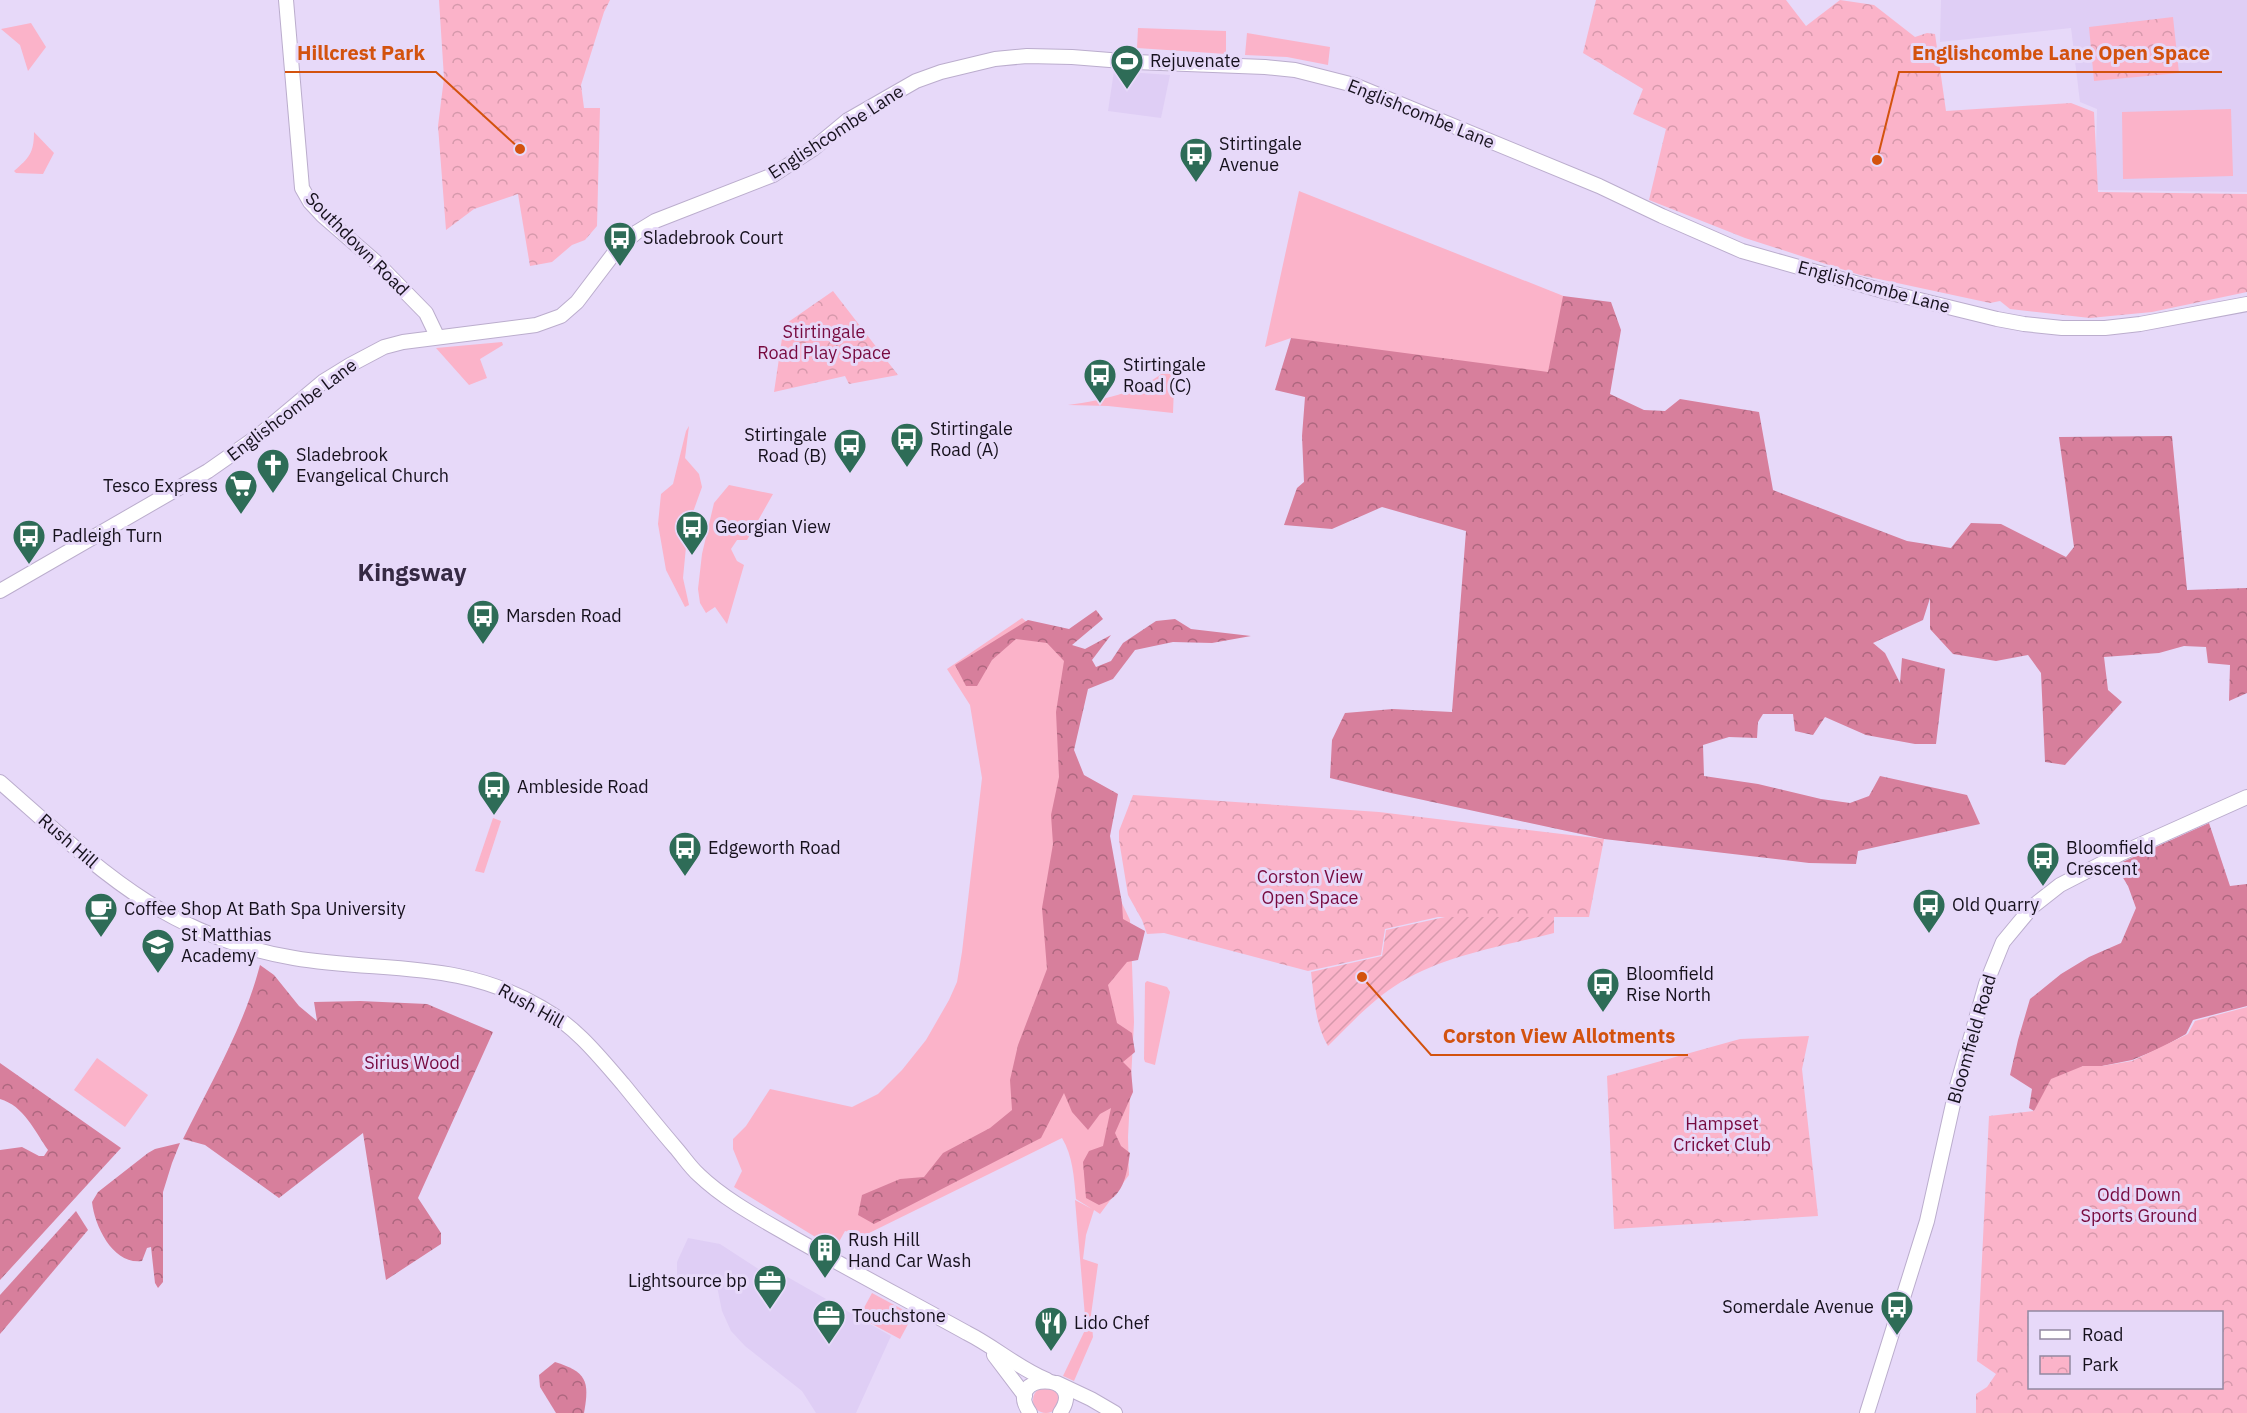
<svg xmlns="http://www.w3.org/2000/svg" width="2247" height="1413" font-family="'IBM Plex Sans',sans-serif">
	<defs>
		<pattern id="forest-crowns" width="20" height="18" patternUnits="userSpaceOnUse" patternTransform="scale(1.5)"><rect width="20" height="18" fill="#d77f9c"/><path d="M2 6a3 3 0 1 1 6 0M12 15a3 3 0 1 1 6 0" fill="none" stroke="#ad677f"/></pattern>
		<pattern id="park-crowns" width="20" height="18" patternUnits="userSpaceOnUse" patternTransform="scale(1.5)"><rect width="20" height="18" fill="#fbb3c9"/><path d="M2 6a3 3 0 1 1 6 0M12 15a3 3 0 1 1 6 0" fill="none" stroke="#d699ac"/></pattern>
		<pattern id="garden-furrows" width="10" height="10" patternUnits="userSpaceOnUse" patternTransform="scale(1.5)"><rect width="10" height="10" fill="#fbb3c9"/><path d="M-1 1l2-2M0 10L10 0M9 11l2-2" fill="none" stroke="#d699ac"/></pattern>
	</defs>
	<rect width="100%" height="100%" fill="#e7d9f9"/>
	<!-- built -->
	<g fill="#dfcef5">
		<polygon points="1941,0 2247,0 2247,192 2095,190 2097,109 2080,102 2071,28 1940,42"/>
		<polygon points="1114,71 1170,75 1161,118 1108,111"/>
		<polygon points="688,1238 720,1244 780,1283 784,1275 891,1336 856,1413 816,1413 802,1391 745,1346 731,1331 722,1311 716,1281 677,1285 677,1262"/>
	</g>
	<!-- grass -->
	<g fill="#fbb3c9">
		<polygon points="31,23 46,47 28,71 20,45 1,29"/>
		<polygon points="1138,28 1226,31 1226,54 1137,48"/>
		<polygon points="1247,33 1330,47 1328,65 1287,57 1245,55"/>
		<polygon points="2231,109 2233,176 2123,179 2122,112"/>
		<path d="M34,132L54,153L43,174L16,173L14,171C29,158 34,153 34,132Z"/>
		<polygon points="1299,191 1571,299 1550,408 1291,338 1265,347"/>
		<polygon points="502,342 503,345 480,359 487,378 469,385 436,348"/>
		<path d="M1175,361L1173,413L1108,406L1068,405C1104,400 1150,391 1175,361Z"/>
		<polygon points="689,426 685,458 699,474 702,487 688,526 683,578 689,605 685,607 666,570 658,524 661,494 673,484 686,431"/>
		<polygon points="729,485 773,494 747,540 737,540 731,549 737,561 744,565 727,624 715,607 706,613 700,603 698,589 702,554 714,503"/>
		<path d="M1022,618L1030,625L1074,649L1073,751L1107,836L1118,895L1130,920L1131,936L1134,1022L1128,1137L1129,1175L1100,1214L1094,1210L1086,1235L1083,1259L1098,1264L1091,1315L1093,1337L1074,1381L1063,1376L1086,1328L1075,1200L1092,1209L1076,1199C1074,1178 1073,1156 1062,1138L863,1236L845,1231L835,1249L734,1187L742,1171L733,1149V1139L746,1126L770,1089L852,1107L878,1094L902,1070L926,1040L949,1000L957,982L962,952L982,778L970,705L947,669Z"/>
		<polygon points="493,818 501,821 484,873 475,871"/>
		<polygon points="1147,981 1167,987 1170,992 1155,1065 1145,1062 1144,1059 1145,983"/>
		<polygon points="97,1058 148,1095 125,1127 74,1090"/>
		<polygon points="872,1293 913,1315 900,1339 859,1317"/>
		<circle cx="1046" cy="1400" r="13"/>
	</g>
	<!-- forest -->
	<g fill="url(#forest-crowns)">
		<polygon points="1563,296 1611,302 1621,330 1610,394 1644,410 1665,411 1680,399 1759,412 1773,490 1907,541 1951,548 1971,523 2001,524 2066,557 2074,547 2059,437 2172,436 2187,590 2247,588 2247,693 2229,701 2230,665 2208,663 2206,647 2184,646 2159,653 2104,657 2108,690 2122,702 2065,765 2045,762 2041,673 2028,655 1996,661 1953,654 1930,629 1930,598 1923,620 1873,643 1885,653 1900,683 1902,658 1945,669 1936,744 1915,744 1866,735 1825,717 1813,735 1795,731 1793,714 1763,714 1758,722 1757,738 1729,737 1703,745 1704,776 1758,784 1821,799 1850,803 1869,796 1880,776 1967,795 1980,824 1858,851 1856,864 1809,863 1604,839 1391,793 1330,778 1332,740 1345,713 1393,709 1452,712 1466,531 1382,507 1332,529 1284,525 1297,488 1304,482 1302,436 1305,397 1275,390 1291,338 1548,372"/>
		<path d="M1096,610L1103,619L1072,645L1085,649L1111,635L1092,660L1096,667L1111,661L1123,643L1156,621L1175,619L1191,629L1251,636L1212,643L1173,642L1135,650L1113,679L1088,689L1074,750L1084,775L1118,794L1110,836L1122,903L1123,919L1145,931L1138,960L1127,962L1108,985L1117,1023L1132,1033L1135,1052L1123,1062L1131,1070L1133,1092L1115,1133L1121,1146L1130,1153C1126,1177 1124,1197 1099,1205L1086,1198L1083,1162L1089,1151L1103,1146L1111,1108L1100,1114L1088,1130L1072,1112L1064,1093L1041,1138L874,1224L858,1215L862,1195L900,1179L924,1177L943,1153L990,1128L1012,1110L1010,1080L1018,1045L1047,969L1042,908L1053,844L1051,815L1059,777L1056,712L1064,661L1047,643L1016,639L992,660L977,686H966L955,665L1028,620L1069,629Z"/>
		<polygon points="2209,823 2230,886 2247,884 2247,1006 2193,1020 2186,1034 2161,1048 2132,1060 2102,1066 2083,1066 2034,1111 2029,1108 2032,1089 2010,1075 2018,1040 2030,999 2061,974 2089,957 2121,943 2136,908 2128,886 2119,871 2118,864"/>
		<path d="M260,965L274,975L299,1006L317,1021L314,1002L360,1001L427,1004L493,1032L418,1198L441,1233V1244L386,1280L363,1133L279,1198L205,1145L183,1139C211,1082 244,1027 260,965Z"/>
		<path d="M0,1063L121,1148L0,1280V1150L22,1147L39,1156H44L48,1150C34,1130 24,1106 0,1099Z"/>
		<path d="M180,1143L172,1163L163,1192V1282L158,1288L155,1283L151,1247L147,1248L142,1261C114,1265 95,1228 92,1202L98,1192L148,1153L155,1149Z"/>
		<polygon points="76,1211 88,1230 0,1334 0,1295"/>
		<path d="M555,1362C586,1372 590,1380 584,1413H556L540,1387L539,1375Z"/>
	</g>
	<!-- park -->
	<g fill="url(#park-crowns)" fill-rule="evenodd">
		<polygon points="439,0 610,0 604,12 581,85 584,108 600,108 597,226 585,240 572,245 552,262 530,266 518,194 474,209 446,230 438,126 444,78"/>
		<polygon points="1596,0 1786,0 1806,26 1840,0 1874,5 1915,37 1927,33 1935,34 1946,111 2071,103 2094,112 2098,192 2247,194 2247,292 2152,312 2090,318 2010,309 2000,301 1990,303 1860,275 1745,238 1649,200 1666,129 1633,114 1643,89 1583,53"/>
		<polygon points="2173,17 2179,73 2094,81 2089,27"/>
		<polygon points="833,291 898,375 849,384 845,376 774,392 784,325"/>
		<polygon points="1133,795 1379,812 1604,839 1589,917 1438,917 1385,929 1381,955 1308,971 1164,933 1147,934 1142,920 1128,895 1119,840 1119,831"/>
		<path d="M2247,1007V1413H1976V1394L1987,1387L1996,1374L1977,1361L1989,1116L2034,1111L2051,1079L2083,1066H2102L2132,1061L2188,1034L2195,1021ZM2030,1312H2222V1388H2030Z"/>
		<polygon points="1809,1036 1802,1069 1818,1216 1614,1229 1607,1076 1740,1039"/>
	</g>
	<!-- garden -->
	<path fill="url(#garden-furrows)" d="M1554,917V933C1504,946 1446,955 1401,982C1373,999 1351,1023 1328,1046C1315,1024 1314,997 1311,972L1382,956L1386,930L1445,917Z"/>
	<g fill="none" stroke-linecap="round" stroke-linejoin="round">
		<defs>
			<g id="tertiary">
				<polyline points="286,0 302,188 310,202 323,216 376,262 426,313 437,336"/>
				<polyline points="0,591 208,471 258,436 324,381 350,365 384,347 403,342 536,325 561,316 577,302 618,248 637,232 655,221 773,175 813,149 848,120 916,81 941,72 995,59 1027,56 1072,57 1135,62 1265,67 1295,70 1354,85 1599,186 1662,216 1742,251 1887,292 1997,319 2024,324 2062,328 2105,328 2140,324 2247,304"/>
				<path d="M0,782C95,865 163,936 294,958C384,973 459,959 542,1008C576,1027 598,1055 623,1084C640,1105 657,1126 675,1147C683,1156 690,1167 699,1175C725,1200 761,1219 792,1237C850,1270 909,1301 967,1333C995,1347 1018,1368 1047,1380"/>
				<polyline points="994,1355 1025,1396"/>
				<polyline points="1057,1383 1091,1399 1115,1413"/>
				<path d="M1030,1413C1001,1371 1089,1371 1060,1413"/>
				<polyline points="1867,1413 1927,1221 1957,1086 1986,984 2003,942 2032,907 2060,885 2122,853 2247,797"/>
			</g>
		</defs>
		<!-- tertiary casing -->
		<use href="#tertiary" stroke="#bbadcd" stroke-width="16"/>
		<!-- tertiary -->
		<use href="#tertiary" stroke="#fff" stroke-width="14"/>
	</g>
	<!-- icons -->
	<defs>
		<symbol id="stadium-pin" viewBox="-11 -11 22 30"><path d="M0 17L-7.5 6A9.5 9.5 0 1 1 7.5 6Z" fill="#2e6c57" stroke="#e7d9f9"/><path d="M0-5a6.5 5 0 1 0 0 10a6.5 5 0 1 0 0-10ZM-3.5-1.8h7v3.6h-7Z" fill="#fff"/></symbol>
		<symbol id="bus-pin" viewBox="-11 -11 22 30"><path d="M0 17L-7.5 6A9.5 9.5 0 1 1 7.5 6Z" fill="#2e6c57" stroke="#e7d9f9"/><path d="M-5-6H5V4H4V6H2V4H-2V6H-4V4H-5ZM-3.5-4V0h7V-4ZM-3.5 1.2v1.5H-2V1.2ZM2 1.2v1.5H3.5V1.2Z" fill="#fff"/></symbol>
		<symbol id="church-pin" viewBox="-11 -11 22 30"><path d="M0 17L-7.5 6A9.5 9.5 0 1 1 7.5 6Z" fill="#2e6c57" stroke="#e7d9f9"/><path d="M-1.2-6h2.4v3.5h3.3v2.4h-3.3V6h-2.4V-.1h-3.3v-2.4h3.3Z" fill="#fff"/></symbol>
		<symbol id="supermarket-pin" viewBox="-11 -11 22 30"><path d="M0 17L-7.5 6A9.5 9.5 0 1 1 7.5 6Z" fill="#2e6c57" stroke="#e7d9f9"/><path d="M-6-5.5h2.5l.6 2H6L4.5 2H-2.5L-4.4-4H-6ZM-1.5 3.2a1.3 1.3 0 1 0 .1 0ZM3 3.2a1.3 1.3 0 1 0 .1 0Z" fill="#fff"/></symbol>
		<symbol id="cafe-pin" viewBox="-11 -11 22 30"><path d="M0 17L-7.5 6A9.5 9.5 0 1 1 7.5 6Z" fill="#2e6c57" stroke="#e7d9f9"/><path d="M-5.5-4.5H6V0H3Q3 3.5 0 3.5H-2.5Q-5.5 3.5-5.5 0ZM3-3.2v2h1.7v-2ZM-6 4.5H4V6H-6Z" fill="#fff"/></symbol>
		<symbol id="school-pin" viewBox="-11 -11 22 30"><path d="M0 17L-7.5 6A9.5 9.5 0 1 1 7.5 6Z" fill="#2e6c57" stroke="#e7d9f9"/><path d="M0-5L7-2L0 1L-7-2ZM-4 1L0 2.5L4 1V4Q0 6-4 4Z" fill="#fff"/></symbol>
		<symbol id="building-pin" viewBox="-11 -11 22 30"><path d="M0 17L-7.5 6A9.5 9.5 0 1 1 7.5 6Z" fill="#2e6c57" stroke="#e7d9f9"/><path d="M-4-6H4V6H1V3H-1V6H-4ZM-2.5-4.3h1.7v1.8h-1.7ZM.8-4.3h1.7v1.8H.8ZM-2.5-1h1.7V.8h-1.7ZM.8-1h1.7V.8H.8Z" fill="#fff"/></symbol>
		<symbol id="office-pin" viewBox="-11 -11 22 30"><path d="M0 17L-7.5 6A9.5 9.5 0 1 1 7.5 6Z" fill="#2e6c57" stroke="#e7d9f9"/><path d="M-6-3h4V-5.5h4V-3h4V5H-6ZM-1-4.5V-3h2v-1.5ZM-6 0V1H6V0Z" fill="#fff"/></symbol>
		<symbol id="restaurant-pin" viewBox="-11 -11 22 30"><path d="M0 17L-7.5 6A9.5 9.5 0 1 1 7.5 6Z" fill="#2e6c57" stroke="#e7d9f9"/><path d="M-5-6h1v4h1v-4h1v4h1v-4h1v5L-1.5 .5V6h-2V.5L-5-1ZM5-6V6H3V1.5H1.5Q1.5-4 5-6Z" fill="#fff"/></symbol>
	</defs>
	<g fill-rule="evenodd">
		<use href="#stadium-pin" x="1108" y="42" width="38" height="52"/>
		<use href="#bus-pin" x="1177" y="135" width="38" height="52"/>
		<use href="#bus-pin" x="601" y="219" width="38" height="52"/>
		<use href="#bus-pin" x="1081" y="356" width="38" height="52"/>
		<use href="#bus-pin" x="888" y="420" width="38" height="52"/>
		<use href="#bus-pin" x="831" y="426" width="38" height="52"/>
		<use href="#church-pin" x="254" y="446" width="38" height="52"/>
		<use href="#supermarket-pin" x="222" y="467" width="38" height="52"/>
		<use href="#bus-pin" x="673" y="508" width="38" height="52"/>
		<use href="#bus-pin" x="10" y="517" width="38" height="52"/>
		<use href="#bus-pin" x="464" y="597" width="38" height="52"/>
		<use href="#bus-pin" x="475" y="768" width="38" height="52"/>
		<use href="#bus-pin" x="666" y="829" width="38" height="52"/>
		<use href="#bus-pin" x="2024" y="839" width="38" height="52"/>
		<use href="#bus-pin" x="1910" y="886" width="38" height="52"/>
		<use href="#cafe-pin" x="82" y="890" width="38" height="52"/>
		<use href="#school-pin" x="139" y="926" width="38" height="52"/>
		<use href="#bus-pin" x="1584" y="965" width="38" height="52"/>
		<use href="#building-pin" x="806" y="1231" width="38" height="52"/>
		<use href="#office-pin" x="751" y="1262" width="38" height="52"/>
		<use href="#bus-pin" x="1878" y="1288" width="38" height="52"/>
		<use href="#office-pin" x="810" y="1297" width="38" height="52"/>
		<use href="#restaurant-pin" x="1032" y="1304" width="38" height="52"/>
	</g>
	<g text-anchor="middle" stroke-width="6" stroke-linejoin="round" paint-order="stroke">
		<!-- poi labels -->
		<g font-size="18" fill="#16111d" stroke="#e7d9f9" text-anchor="start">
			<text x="1150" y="67">Rejuvenate</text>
			<text x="1219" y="150">Stirtingale<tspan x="1219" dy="21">Avenue</tspan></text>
			<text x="643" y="244">Sladebrook Court</text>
			<text x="1123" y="371">Stirtingale<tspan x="1123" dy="21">Road (C)</tspan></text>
			<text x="930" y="435">Stirtingale<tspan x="930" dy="21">Road (A)</tspan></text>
			<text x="827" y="441" text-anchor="end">Stirtingale<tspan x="827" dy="21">Road (B)</tspan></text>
			<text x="296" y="461">Sladebrook<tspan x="296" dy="21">Evangelical Church</tspan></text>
			<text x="218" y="492" text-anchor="end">Tesco Express</text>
			<text x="715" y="533">Georgian View</text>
			<text x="52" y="542">Padleigh Turn</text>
			<text x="506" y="622">Marsden Road</text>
			<text x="517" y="793">Ambleside Road</text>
			<text x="708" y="854">Edgeworth Road</text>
			<text x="2066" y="854">Bloomfield<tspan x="2066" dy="21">Crescent</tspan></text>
			<text x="1952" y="911">Old Quarry</text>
			<text x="124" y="915">Coffee Shop At Bath Spa University</text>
			<text x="181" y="941">St Matthias<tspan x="181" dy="21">Academy</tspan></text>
			<text x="1626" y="980">Bloomfield<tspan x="1626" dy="21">Rise North</tspan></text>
			<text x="848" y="1246">Rush Hill<tspan x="848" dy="21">Hand Car Wash</tspan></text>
			<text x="747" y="1287" text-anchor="end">Lightsource bp</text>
			<text x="1874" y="1313" text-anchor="end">Somerdale Avenue</text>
			<text x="852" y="1322">Touchstone</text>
			<text x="1074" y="1329">Lido Chef</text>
		</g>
		<!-- street labels -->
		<g font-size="18" fill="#16111d" stroke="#e7d9f9">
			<text transform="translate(1421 114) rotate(22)" y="6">Englishcombe Lane</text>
			<text transform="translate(836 132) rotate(-33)" y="6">Englishcombe Lane</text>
			<text transform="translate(357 244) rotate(45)" y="6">Southdown Road</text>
			<text transform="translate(1874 287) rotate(15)" y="6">Englishcombe Lane</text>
			<text transform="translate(292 410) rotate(-37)" y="6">Englishcombe Lane</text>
			<text transform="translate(68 841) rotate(41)" y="6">Rush Hill</text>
			<text transform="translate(531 1006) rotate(29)" y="6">Rush Hill</text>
			<text transform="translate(1972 1039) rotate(-74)" y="6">Bloomfield Road</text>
		</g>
		<!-- park labels -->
		<g font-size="18" fill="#770a3f" stroke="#e7d9f9">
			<text x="824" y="338">Stirtingale<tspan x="824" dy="21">Road Play Space</tspan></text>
			<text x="1310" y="883">Corston View<tspan x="1310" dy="21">Open Space</tspan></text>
			<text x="412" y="1069">Sirius Wood</text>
			<text x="1722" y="1130">Hampset<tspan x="1722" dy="21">Cricket Club</tspan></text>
			<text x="2139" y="1201">Odd Down<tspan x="2139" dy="21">Sports Ground</tspan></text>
		</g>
		<!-- district labels -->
		<g font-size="24" font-weight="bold" fill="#362a44" stroke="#e7d9f9">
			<text x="412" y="581">Kingsway</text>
		</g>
	</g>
	<!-- callouts -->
	<path fill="none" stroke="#d3520e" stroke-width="2" d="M1877 160L1899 72H2222M520 149L436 72H285M1362 977L1431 1055H1688"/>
	<g fill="#d3520e" stroke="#e7d9f9" stroke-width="2">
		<circle cx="1877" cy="160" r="6"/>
		<circle cx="520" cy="149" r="6"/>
		<circle cx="1362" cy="977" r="6"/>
	</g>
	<g font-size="20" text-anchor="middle" font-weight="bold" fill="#d3520e" stroke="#e7d9f9" stroke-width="6" stroke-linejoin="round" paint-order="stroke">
		<text x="2061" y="60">Englishcombe Lane Open Space</text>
		<text x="361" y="60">Hillcrest Park</text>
		<text x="1559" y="1043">Corston View Allotments</text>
	</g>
	<!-- legend -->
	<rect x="2028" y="1311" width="195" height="78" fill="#e7d9f9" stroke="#9389a1" stroke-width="1.5"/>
	<rect x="2040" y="1330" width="30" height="9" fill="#ffffff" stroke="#9389a1" stroke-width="1.5"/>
	<text x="2082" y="1341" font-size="18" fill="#16111d">Road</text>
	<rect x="2040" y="1356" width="30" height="18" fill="url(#park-crowns)" stroke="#9389a1" stroke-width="1.5"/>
	<text x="2082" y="1371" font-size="18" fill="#16111d">Park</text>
</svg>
